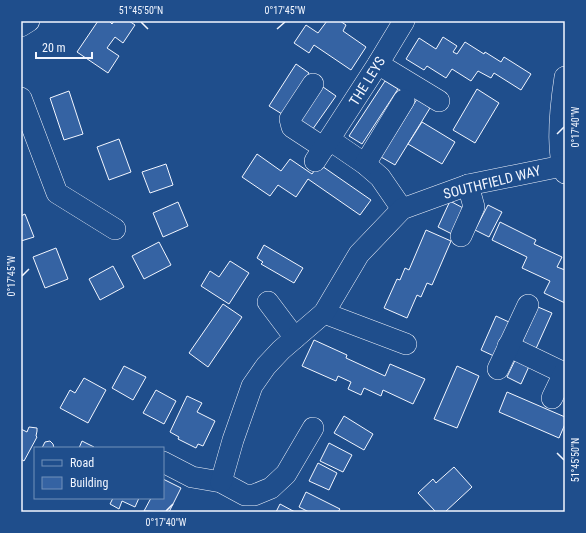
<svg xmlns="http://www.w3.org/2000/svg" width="586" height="533" font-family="'Roboto Condensed',sans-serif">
	<rect width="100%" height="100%" fill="#1f4e8c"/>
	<!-- building -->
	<g fill="#3563a3" stroke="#f2f6ff">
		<polygon points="98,21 109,21 112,24 114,21 129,21 135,25 123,43 115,37 107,48 119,56 108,73 77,52"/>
		<polygon points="327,21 340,21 346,25 343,31 366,47 351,70 314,45 309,53 294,43 306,25 318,33"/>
		<polygon points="443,37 457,46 453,52 457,54 465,42 484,54 485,52 501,62 504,57 531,74 521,90 494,73 491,78 478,71 471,81 452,69 446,78 427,66 424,70 406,59 419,38 436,49"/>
		<polygon points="296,64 309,73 282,114 269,106"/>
		<polygon points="385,81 398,89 362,144 349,136"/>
		<polygon points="323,87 336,96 310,133 298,125"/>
		<polygon points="477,89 499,103 475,143 453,130"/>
		<polygon points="69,91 83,134 64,140 50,98"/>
		<polygon points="417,99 430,108 395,165 381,157"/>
		<polygon points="422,122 455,142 442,164 408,144"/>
		<polygon points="119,139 131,172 109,180 97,147"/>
		<polygon points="257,154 281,171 290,159 312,174 319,164 371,200 360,215 308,179 296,197 278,185 270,196 242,177"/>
		<polygon points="166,164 173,185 150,193 142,172"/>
		<polygon points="450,201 465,209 452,234 438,227"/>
		<polygon points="178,202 188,226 163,237 153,213"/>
		<polygon points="488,205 502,212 489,237 475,230"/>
		<polygon points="25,214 34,237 21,241 21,216"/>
		<polygon points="500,222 536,240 534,244 562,257 557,267 565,270 565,303 544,293 550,281 522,268 527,257 492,240"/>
		<polygon points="426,230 451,241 432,285 427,283 421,297 417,295 407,318 384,308 397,279 400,280 405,268 409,270"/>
		<polygon points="159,242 171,265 144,279 132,256"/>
		<polygon points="264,245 303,268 294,283 261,264 263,262 257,258"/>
		<polygon points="56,248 68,279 45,288 33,257"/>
		<polygon points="230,261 249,273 229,304 201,286 210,271 219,277"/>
		<polygon points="113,266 124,287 100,300 89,279"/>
		<polygon points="223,304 242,317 208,367 189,353"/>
		<polygon points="538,307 552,313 534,353 520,347"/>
		<polygon points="496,316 511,323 496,357 481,350"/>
		<polygon points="314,340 347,355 346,358 385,376 390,364 425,379 413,404 383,390 381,396 364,388 361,395 348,389 351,382 338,376 336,381 302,366"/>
		<polygon points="517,356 531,362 521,384 507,377"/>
		<polygon points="124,366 146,377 133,400 112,388"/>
		<polygon points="457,366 479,376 457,428 434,419"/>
		<polygon points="84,378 106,390 88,423 60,408 70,390 75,393"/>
		<polygon points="156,390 176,401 164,424 143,413"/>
		<polygon points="507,392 565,417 565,424 559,438 499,412"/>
		<polygon points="187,396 202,403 197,412 215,421 203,446 198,444 196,448 178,439 179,437 170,432"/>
		<polygon points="344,416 373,434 364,450 334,433"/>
		<polygon points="29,427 37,428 37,431 36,436 37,437 24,461 21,459 21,429 27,432"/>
		<polygon points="50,441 53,444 54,448 42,448 45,442"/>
		<polygon points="82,441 94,447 93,448 79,448"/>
		<polygon points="329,443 352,455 343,472 320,461"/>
		<polygon points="318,463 337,473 329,490 309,481"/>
		<polygon points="454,467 472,487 445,512 436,512 418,493 433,479 436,483"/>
		<polygon points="163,479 181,488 169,512 144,511 151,498 163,498"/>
		<polygon points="306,492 340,509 338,512 309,512 299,507"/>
		<polygon points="113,498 139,498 135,507 122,501 119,509 110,504"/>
		<polygon points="280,504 295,512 276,512"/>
	</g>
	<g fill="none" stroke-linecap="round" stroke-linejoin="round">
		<defs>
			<g id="minor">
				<polyline points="21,26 29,21"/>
				<polyline points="378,64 439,101"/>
				<path d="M565,77C561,103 555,149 565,173"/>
				<polyline points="313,84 290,119 292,127 324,148"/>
				<polyline points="21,98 57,193 115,229"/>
				<polyline points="330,140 365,164 380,177 402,209"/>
				<polyline points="315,161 378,64 404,21"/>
				<polyline points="365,164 404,100"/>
				<polyline points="461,236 474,207 468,185"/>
				<polyline points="268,302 295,338"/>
				<polyline points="324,313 406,344"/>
				<polyline points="508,346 564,373"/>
				<polyline points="498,369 528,305"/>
				<polyline points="552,398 565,371"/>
				<polyline points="163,462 192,477 221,482 245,495 254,495 271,488 286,474 313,428"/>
				<polyline points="221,482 233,440 252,386 266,366 281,350 324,313 359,254 402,209 468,185 562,166"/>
			</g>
		</defs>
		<!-- minor casing -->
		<use href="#minor" stroke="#f2f6ff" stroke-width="22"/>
		<!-- minor -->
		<use href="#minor" stroke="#1f4e8c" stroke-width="21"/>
	</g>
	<!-- ticks -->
	<path fill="none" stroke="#f2f6ff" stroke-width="1.5" d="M141,22L148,29M277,29L285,22M557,134L564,127M22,276L29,269M557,453L564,460M166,511L173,504"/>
	<g text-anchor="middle" stroke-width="3" stroke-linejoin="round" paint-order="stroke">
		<!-- street labels -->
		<g font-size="14" fill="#f2f6ff" stroke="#1f4e8c">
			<text transform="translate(367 81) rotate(-58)" y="5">THE LEYS</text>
			<text transform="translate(492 182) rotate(-14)" y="5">SOUTHFIELD WAY</text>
		</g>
	</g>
	<!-- border -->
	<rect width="586" height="533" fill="none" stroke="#1f4e8c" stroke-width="44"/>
	<!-- legend -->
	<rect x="34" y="447" width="130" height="52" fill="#1f4e8c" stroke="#7391ba"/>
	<rect x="42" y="460" width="20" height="6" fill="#1f4e8c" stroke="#7391ba"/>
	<text x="70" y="467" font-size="12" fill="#f2f6ff">Road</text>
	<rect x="42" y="477" width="20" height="12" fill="#3563a3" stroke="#7391ba"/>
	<text x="70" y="487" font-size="12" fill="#f2f6ff">Building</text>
	<!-- scale -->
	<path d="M36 52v6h56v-6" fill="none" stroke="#f2f6ff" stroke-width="2"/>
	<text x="42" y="52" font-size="12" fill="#f2f6ff" stroke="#1f4e8c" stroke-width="3" paint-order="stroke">20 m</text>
	<rect x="22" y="22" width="542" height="489" fill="none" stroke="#f2f6ff" stroke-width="1.5"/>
	<g font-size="10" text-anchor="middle" fill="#f2f6ff">
		<text x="141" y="14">51°45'50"N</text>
		<text x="285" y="14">0°17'45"W</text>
		<text transform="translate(575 127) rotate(-90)" y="4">0°17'40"W</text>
		<text transform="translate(11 276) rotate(-90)" y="4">0°17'45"W</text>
		<text transform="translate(575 460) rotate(-90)" y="4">51°45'50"N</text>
		<text x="166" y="526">0°17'40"W</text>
	</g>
</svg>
